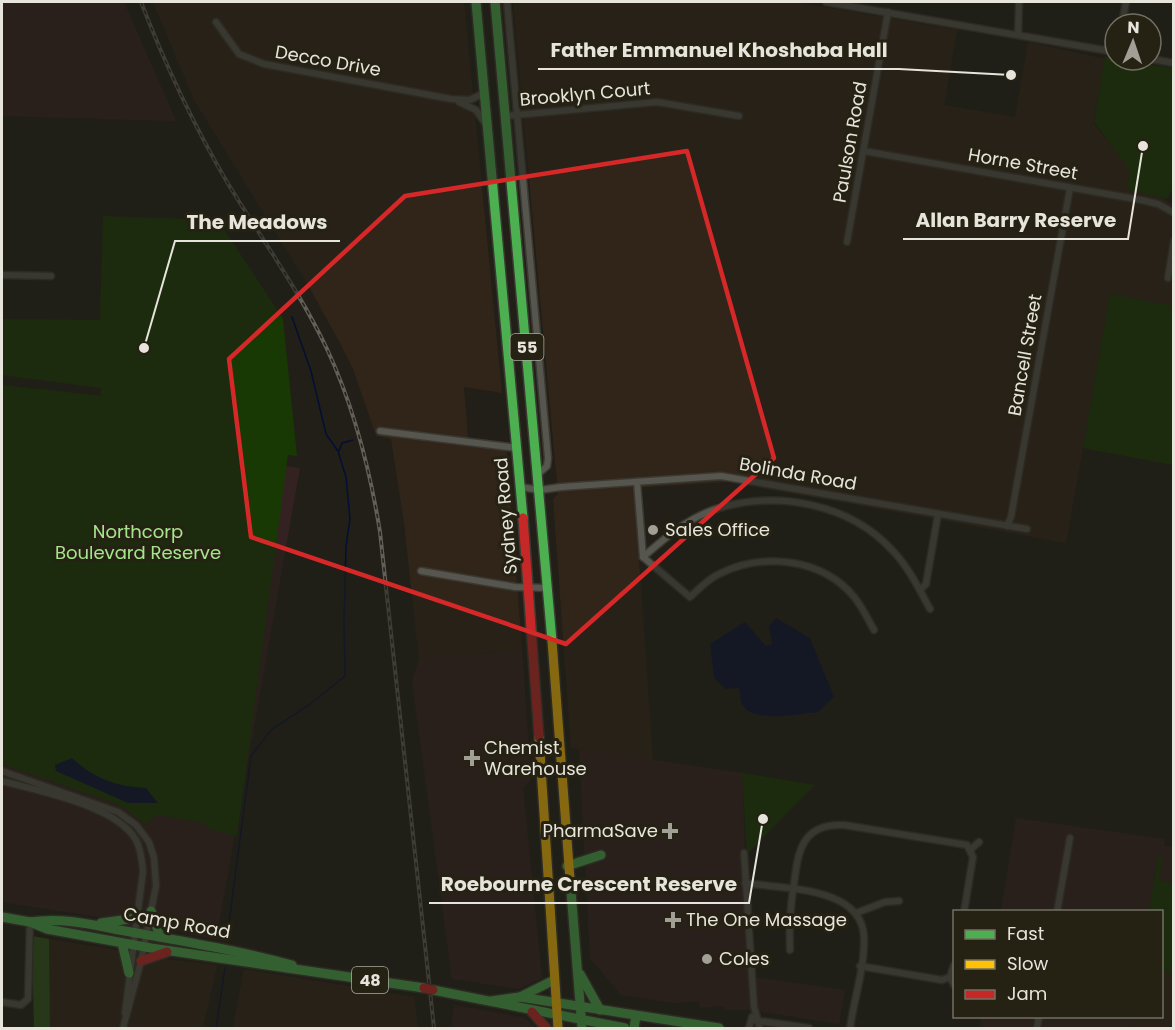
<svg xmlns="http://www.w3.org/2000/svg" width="1175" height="1030" font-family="Poppins,sans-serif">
	<rect width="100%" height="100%" fill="#211f17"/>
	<!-- commercial -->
	<g fill="#342222">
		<polygon points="2,2 124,2 176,121 2,116"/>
		<polygon points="2,426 300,468 216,940 168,928 164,921 120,915 105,918 2,902"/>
		<polygon points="522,650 531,779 523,788 542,978 518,989 452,979 412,681 419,659"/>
		<polygon points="579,749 742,773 751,1010 725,1010 724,1006 700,1008 699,1001 674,1003 621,995 590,958"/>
		<polygon points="1016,818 1165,839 1164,846 1173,847 1173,883 1159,880 1162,858 1158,857 1149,911 1001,912"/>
		<polygon points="755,977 845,990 839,1024 757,1011"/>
		<polygon points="454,1005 525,1018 536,1028 451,1028"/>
		<polygon points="982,1017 1131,1017 1129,1028 980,1028"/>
	</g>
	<!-- industrial -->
	<g fill="#312519">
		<polygon points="153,2 464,2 502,393 464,387 468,437 506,442 522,650 419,659 404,523 391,439 376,436 353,369 341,345 308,285 194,100"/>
		<polygon points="795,2 957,30 944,105 1015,117 1028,42 1105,59 1093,123 1132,170 1127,189 1158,196 1173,204 1173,306 1110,295 1066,543 729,482 634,488 653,760 571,748 553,499 558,494 513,3"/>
		<polygon points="49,939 116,950 124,959 150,963 165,959 217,965 203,1028 50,1028"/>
		<polygon points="244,969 414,997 418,1028 233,1028"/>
		<polygon points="1162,971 1173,974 1173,1028 1129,1028 1131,1017 1162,1016"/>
	</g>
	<!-- green -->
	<g fill="#183904">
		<polygon points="1105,56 1115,60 1173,68 1174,186 1167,199 1127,189 1130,170 1094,122"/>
		<polygon points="103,216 218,220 283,319 297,456 288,455 237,836 209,829 204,823 157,815 145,825 125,808 109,801 2,764 2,385 103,396 100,395 101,388 2,375 2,319 100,320"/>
		<polygon points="1110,294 1173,306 1173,465 1083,448"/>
		<polygon points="742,773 815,785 747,854"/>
		<polygon points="1158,857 1163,857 1159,880 1173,883 1173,974 1162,971 1162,912 1149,911"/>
	</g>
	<!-- forest -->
	<polygon fill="#30551c" points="32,936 49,939 50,1028 34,1028"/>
	<!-- water -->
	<g fill="#031034">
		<path d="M776,618L810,638L834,697L818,712C798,714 749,725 741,702C740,698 740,692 739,688L726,689L714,678L710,644L745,622L766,646L772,644L769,626Z"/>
		<path d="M72,758C93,778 117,787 146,788L158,803H128L56,771L55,765Z"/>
	</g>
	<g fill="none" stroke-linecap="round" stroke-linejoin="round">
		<!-- stream -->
		<g stroke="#031034" stroke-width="1.5">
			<polyline points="339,451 342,443 353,440"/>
			<polyline points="227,938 251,756 271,730 309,705 345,676 344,621 346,546 350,519 346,477 338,451 326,434 311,371 292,317"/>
			<polyline points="216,1028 225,968"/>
		</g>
		<defs>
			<g id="street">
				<polyline points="507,2 548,458 547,466 539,473"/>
				<polyline points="826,2 1115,52"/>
				<polyline points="216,22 239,54 264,64 451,99 470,100 484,93"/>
				<polyline points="1122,24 1126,2"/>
				<polyline points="1018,35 1019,2"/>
				<polyline points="1151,59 1174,63"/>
				<polyline points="459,102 476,110 485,123"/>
				<polyline points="506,116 657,102 739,116"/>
				<polyline points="864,151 1141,200 1158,204 1174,213"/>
				<polyline points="847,242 888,12"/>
				<polyline points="2,275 51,276"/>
				<polyline points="1168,278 1174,241"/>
				<polyline points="380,431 517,448"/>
				<polyline points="637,482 643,557"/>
				<polyline points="520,487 540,490 561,487 721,476 1027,529"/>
				<polyline points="1007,526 1011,517 1070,188"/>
				<path d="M643,557C665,538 688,518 716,509C777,490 849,503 893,551C909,568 919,589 930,609"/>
				<path d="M643,557L690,597C699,589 708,579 719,574C763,552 823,558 855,598C862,607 868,619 874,630"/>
				<polyline points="421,571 515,587 548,588"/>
				<polyline points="920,590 926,584 938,514"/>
				<polyline points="2,771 118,812 136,825 149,842 154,858 156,886 141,961 123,1028"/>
				<path d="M2,781C38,791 116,805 136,840C141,849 142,861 143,871L125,1013"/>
				<polyline points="971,849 979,842"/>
				<polyline points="744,853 754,1007 760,1028"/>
				<path d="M745,883C783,889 862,886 864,937C865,967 854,999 850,1028"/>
				<polyline points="1057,912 1070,838"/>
				<polyline points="856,913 885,902 899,901"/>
				<path d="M790,950C789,927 790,907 794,884C798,851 802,823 844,825L967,845L973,857L964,912"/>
				<polyline points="860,966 942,980 950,977 954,965"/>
				<polyline points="950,977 954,985"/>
				<polyline points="2,1002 21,1005 28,999 30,922"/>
				<polyline points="752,1020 809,1028"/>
				<polyline points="749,1028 752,1017"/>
				<polyline points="1037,1028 1039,1016"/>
			</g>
			<g id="fast">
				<polyline points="476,2 523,518"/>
				<polyline points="495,2 552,641"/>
				<polyline points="567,866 601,855"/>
				<polyline points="570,879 582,1028"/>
				<polyline points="151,911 160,937"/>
				<polyline points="2,917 30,922 47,929 151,948 424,988"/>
				<path d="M30,922C63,917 93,925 125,931C181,941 237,950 292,965"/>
				<polyline points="101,923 137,918"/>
				<polyline points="122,943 129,973"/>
				<polyline points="580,974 600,1010"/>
				<polyline points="433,990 625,1028"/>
				<polyline points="520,997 554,980"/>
				<polyline points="491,1001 520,997 719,1028"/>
				<polyline points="608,1028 611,1027"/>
				<polyline points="634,1028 636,1016"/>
			</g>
			<g id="slow">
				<polyline points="552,641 570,879"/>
				<polyline points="539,737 558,1028"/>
			</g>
			<g id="jam">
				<polyline points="523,518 539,737"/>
				<polyline points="141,961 167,952"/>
				<polyline points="532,1012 546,1028"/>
			</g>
		</defs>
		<!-- street casing -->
		<use href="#street" stroke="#3a3932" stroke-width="9"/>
		<!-- fast casing -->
		<use href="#fast" stroke="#3a3932" stroke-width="12"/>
		<!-- slow casing -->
		<use href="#slow" stroke="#3a3932" stroke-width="12"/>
		<!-- jam casing -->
		<use href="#jam" stroke="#3a3932" stroke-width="12"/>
		<!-- street -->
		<use href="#street" stroke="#56554e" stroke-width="6"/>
		<!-- fast -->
		<use href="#fast" stroke="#4caf50" stroke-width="9"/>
		<!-- slow -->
		<use href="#slow" stroke="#ffc107" stroke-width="9"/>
		<!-- jam -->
		<use href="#jam" stroke="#c62828" stroke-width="9"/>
		<defs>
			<path id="rail" d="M141,2C165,64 193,124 227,182C261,238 299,290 327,349C354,407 370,470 380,532L434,1028"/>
		</defs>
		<!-- rail casing -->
		<use href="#rail" stroke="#605f59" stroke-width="4"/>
		<!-- rail -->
		<use href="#rail" stroke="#252213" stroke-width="1.5" stroke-dasharray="4.5" stroke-linecap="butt"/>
		<defs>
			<polyline id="jam-bridge" points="424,988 433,990"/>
		</defs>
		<!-- jam-bridge casing -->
		<use href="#jam-bridge" stroke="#3a3932" stroke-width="12" stroke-linecap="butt"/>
		<!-- jam-bridge -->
		<use href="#jam-bridge" stroke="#c62828" stroke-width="9"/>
	</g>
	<!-- marked area -->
	<path d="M0 0H1175V1030H0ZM687,151L774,458L566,644L251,537L229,359L405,196Z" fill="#211f17" fill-opacity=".55" fill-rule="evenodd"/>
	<path fill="none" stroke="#d62828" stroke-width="4.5" stroke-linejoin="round" d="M687,151L774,458L566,644L251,537L229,359L405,196Z"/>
	<!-- markers -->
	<g fill="#a19f96" stroke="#252213" stroke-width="2">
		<circle cx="653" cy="530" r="6"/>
		<path d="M469 749h6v6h6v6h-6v6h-6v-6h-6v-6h6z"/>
		<path d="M667 822h6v6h6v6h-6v6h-6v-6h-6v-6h6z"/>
		<path d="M670 911h6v6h6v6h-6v6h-6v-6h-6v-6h6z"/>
		<circle cx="707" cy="959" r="6"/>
	</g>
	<g text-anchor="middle" stroke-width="6" stroke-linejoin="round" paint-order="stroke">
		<!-- shield labels -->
		<g fill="#252213" stroke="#acaa9f" stroke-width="1.5">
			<rect x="510.5" y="334" width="33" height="26" rx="4.5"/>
			<rect x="352" y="967" width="36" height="26" rx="4.5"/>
		</g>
		<g font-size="16" font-weight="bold" fill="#e6e4db">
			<text x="527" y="353">55</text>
			<text x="370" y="986">48</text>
		</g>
		<!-- street labels -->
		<g font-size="18" fill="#e6e4db" stroke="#252213">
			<text transform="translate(328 61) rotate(10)" y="6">Decco Drive</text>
			<text transform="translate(585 94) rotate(-5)" y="6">Brooklyn Court</text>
			<text transform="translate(850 142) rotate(-80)" y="6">Paulson Road</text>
			<text transform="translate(1023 164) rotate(10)" y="6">Horne Street</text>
			<text transform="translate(1025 355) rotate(-80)" y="6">Bancell Street</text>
			<text transform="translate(798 474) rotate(10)" y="6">Bolinda Road</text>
			<text transform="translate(506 516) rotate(-95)" y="6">Sydney Road</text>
			<text transform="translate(177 923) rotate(10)" y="6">Camp Road</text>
		</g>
		<!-- poi labels -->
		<g font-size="18" fill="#e6e4db" stroke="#252213" text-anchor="start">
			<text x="665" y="536">Sales Office</text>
			<text x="484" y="754">Chemist<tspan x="484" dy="21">Warehouse</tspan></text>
			<text x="658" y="837" text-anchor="end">PharmaSave</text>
			<text x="686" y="926">The One Massage</text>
			<text x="719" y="965">Coles</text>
		</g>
		<!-- park labels -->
		<g font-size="18" fill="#a5e58b" stroke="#252213">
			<text x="138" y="538">Northcorp<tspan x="138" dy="21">Boulevard Reserve</tspan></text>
		</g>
	</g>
	<!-- callouts -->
	<path fill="none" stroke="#e6e4db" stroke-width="2" d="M1011 75L899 69H538M1143 146L1128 239H903M144 348L175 241H340M763 819L749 903H429"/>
	<g fill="#e6e4db" stroke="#252213" stroke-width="2">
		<circle cx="1011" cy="75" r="6"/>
		<circle cx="1143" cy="146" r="6"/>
		<circle cx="144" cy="348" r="6"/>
		<circle cx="763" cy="819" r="6"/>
	</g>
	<g font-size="20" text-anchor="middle" font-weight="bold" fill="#e6e4db" stroke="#252213" stroke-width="6" stroke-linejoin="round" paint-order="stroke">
		<text x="719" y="57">Father Emmanuel Khoshaba Hall</text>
		<text x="1016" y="227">Allan Barry Reserve</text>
		<text x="257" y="229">The Meadows</text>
		<text x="589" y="891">Roebourne Crescent Reserve</text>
	</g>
	<!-- border -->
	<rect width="1175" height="1030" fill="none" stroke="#e6e4db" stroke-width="6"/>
	<!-- legend -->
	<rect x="953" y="910" width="210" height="108" fill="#252213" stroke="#727063" stroke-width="1.5"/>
	<rect x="965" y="930" width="30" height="9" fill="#4caf50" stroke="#727063" stroke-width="1.5"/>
	<text x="1007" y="940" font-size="18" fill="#e6e4db">Fast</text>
	<rect x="965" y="960" width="30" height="9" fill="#ffc107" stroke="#727063" stroke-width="1.5"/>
	<text x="1007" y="970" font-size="18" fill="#e6e4db">Slow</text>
	<rect x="965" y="990" width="30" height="9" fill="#c62828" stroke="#727063" stroke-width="1.5"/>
	<text x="1007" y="1000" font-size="18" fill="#e6e4db">Jam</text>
	<!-- north arrow -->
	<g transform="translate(1133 42) rotate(2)"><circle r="28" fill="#252213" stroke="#727063" stroke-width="1.5"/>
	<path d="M0-4.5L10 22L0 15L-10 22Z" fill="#a19f96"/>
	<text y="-9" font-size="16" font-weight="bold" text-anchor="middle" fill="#e6e4db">N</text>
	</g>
</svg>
